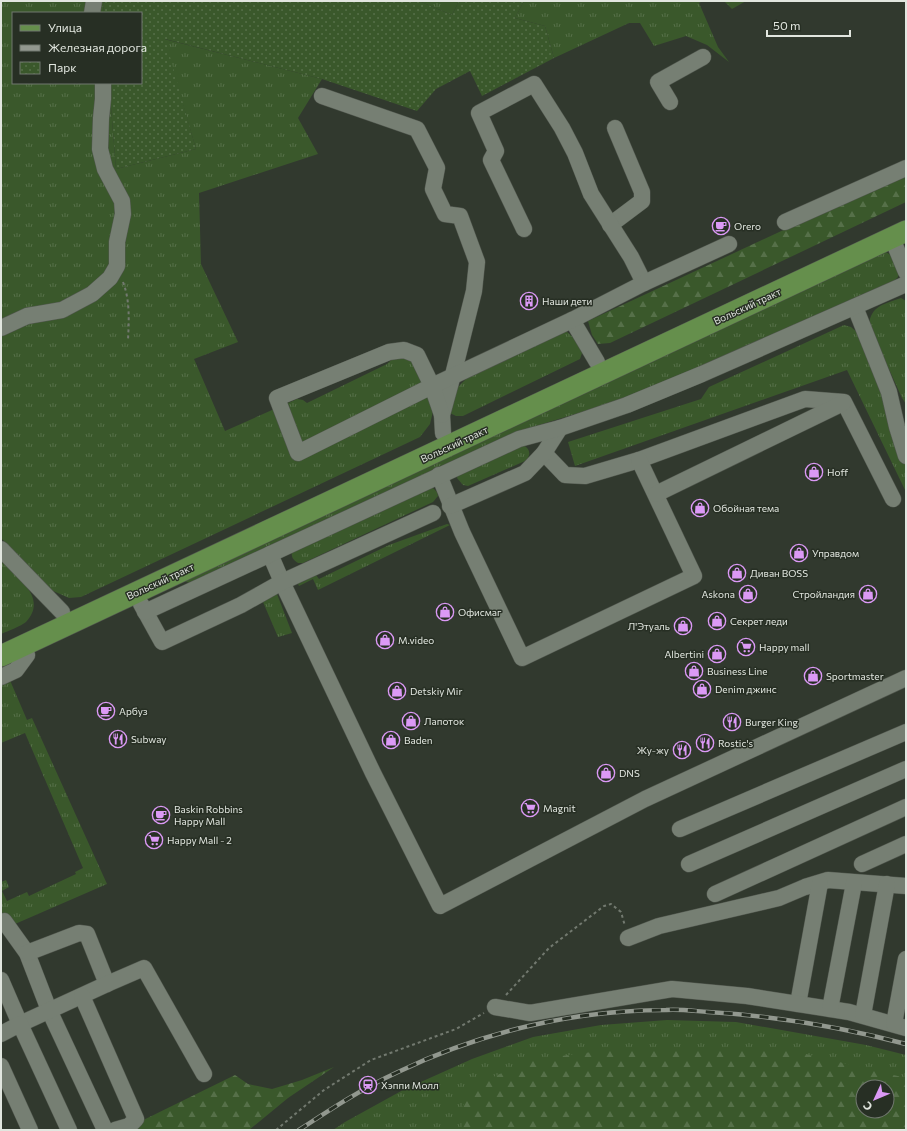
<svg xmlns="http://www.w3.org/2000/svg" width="907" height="1131" font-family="Commissioner,sans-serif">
	<defs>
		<pattern id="grass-tufts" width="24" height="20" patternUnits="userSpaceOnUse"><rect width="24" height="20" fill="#3a582b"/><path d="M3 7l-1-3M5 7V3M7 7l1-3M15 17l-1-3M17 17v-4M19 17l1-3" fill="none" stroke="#567049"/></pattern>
		<pattern id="forest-firs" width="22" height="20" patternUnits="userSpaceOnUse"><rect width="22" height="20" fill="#3a582b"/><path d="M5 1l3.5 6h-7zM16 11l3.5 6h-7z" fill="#567049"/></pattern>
		<pattern id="park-dots" width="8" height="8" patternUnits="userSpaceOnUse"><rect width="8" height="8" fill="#3a582b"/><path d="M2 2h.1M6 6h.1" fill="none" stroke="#567049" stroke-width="1.8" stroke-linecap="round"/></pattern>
	</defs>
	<rect width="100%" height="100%" fill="#31392e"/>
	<!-- grass -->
	<g fill="url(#grass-tufts)" fill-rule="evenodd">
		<polygon points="1,1 103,1 104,13 13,13 13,83 109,83 116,169 196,149 164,39 322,79 298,118 318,154 199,193 201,264 238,342 194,359 225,431 297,399 303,400 307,403 387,364 395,356 415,362 434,407 430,424 420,437 81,597 69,598 51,590 1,538"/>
		<polygon points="419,1 459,1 452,15"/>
		<polygon points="524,1 703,1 699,3 718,47 729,62 707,45 686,36 654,46 640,23 629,23 554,58 545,26 515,18"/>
		<polygon points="724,1 746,1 732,9"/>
		<polygon points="880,252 886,252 892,256 899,272 898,277 893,282 706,369 605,405 539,425 189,583 185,581"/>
		<path d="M901,298L906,301V404L902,398L869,325C871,305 885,304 901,298Z"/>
		<polygon points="844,325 851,327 858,333 879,387 906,427 906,492 847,370 575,466 568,442 701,399 709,387"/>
		<polygon points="566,331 577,341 583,350 580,359 463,416 456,416 450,413 456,389 466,379"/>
		<path d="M523,445C531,449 531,456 525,461L468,486L463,485L457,478L458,475Z"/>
		<path d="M431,486L437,492L438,496L433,502L303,563H298C293,560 291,557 292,551Z"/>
		<polygon points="447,524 450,525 318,590 313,579 299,586 297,582 316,575 319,579 389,545"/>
		<path d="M1,559C16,576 49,598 26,622C21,626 8,631 1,634Z"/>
		<polygon points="274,593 277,594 292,633 278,637 263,602"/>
		<polygon points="9,678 27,720 32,718 107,884 15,924 1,912 1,882 6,880 9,887 2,891 7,901 27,892 29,896 76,874 75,872 83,868 25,733 1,743 1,682"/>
		<path d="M667,1020L736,1022L866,1045L906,1055V1130H333L345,1122L403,1090L472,1059L533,1037L601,1025ZM863,1087H887V1111H863Z"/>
	</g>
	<!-- forest -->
	<g fill="url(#forest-firs)" fill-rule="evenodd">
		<polygon points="906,173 906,202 610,343 598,344 592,335 588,321"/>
		<path d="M781,1048L906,1078V1130H462L461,1111L470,1088L530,1060L600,1051ZM863,1087H887V1111H863Z"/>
		<polygon points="334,1067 288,1098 249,1130 123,1130 235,1075 248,1084 272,1089 302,1080"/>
	</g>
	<!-- park -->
	<polygon fill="url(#park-dots)" points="103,1 419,1 452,15 459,1 524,1 515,18 545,26 554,58 482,96 470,71 436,89 417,111 322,79 165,39 196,149 116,169 109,83 141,83 141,13 104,13"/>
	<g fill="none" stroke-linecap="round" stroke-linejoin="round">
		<defs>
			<g id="minor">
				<polyline points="92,13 94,1"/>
				<polyline points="322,96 417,129 437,168 433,189 445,214 460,216 477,262 474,291 453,375 442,415 443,433"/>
				<polyline points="670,102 658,82 703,57"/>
				<polyline points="785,222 906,168"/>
				<polyline points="610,225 642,201 642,192 615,128"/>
				<polyline points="524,229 491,160 496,151 479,113 534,84 562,128 575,153 591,194 631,257 644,283"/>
				<polyline points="892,238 906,272"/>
				<polyline points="855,307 889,392 897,427 906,456"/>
				<polyline points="572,320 597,362"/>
				<polyline points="1,328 27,316 62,310 92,294 110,278 117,266 117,242 123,214 122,201 105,169 100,149 101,118 103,99 103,83"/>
				<polyline points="442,415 432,386 417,355 404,350 389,352 277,398 298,453 432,386 572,320 644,283 729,244"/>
				<polyline points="544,453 565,475 585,476 639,460 805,399 844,402 893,499"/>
				<polyline points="439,475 462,532 522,658 694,576 639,460"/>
				<polyline points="656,494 843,403"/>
				<polyline points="450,506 525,473 544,453 560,428"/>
				<polyline points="1,549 62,612"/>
				<polyline points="270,554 282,582 373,773 440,906 645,799 906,678"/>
				<polyline points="141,604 162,642 241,605 282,582 433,513"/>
				<polyline points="145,612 519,439 560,428 627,405 702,374 906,284"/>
				<polyline points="1,677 16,670 27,655 24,645"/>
				<polyline points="680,829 906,732"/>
				<polyline points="689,864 906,769"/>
				<polyline points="862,864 906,844"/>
				<polyline points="715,894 906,807"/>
				<polyline points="1,922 4,921 27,953 49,1010 105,1130"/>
				<polyline points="628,938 659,926 779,898 805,887 828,880 906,886"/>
				<polyline points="27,953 79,933 87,934 107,984"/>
				<polyline points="1,980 20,1024 107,984 144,968 204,1074"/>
				<polyline points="82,996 136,1119 129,1126 115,1130"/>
				<polyline points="798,1004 820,883"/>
				<polyline points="495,1007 530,1013 672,989 747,996 849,1012 906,1028"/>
				<polyline points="830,1009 854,883"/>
				<polyline points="863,1015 887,884"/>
				<polyline points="894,1024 906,959"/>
				<polyline points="1,1034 20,1024 69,1130"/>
				<polyline points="1,1066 30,1130"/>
			</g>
			<polyline id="major" points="1,656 906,231"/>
		</defs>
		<!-- minor casing -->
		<use href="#minor" stroke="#51574e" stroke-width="17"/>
		<!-- major casing -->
		<use href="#major" stroke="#51574e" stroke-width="22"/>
		<!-- path -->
		<g stroke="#72796f" stroke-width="2" stroke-dasharray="3 3" stroke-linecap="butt">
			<path d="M123,282C130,300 129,320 128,340"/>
			<polyline points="506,995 549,948 604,906 611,904 621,912 625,926"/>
			<polyline points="276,1130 324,1090 371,1060 456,1029 484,1013"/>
		</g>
		<!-- minor -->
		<use href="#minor" stroke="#767f73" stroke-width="16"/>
		<!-- major -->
		<use href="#major" stroke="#658f4c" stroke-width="21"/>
		<defs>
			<path id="rail" d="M299,1130C331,1109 363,1088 398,1072C481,1032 574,1010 666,1010C680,1009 694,1011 708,1012C775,1016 841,1027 906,1044"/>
		</defs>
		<!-- rail casing -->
		<use href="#rail" stroke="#92988f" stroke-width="4.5"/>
		<!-- rail -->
		<use href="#rail" stroke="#272f24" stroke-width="3" stroke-dasharray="9" stroke-linecap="butt"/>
	</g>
	<!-- icons -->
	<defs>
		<symbol id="cafe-ring" viewBox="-11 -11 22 22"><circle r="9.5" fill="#272f24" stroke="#db99f5" stroke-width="1.5"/><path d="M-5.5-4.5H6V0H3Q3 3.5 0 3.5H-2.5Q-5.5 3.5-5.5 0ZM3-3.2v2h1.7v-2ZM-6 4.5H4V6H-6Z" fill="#db99f5"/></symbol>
		<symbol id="building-ring" viewBox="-11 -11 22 22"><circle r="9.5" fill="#272f24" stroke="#db99f5" stroke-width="1.5"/><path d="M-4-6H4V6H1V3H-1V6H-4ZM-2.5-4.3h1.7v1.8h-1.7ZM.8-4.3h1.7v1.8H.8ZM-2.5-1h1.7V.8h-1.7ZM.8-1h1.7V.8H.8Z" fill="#db99f5"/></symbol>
		<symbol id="shop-ring" viewBox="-11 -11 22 22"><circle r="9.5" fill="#272f24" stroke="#db99f5" stroke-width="1.5"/><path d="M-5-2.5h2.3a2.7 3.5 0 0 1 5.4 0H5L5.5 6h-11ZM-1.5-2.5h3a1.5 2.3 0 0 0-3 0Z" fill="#db99f5"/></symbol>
		<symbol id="supermarket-ring" viewBox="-11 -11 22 22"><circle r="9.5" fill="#272f24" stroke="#db99f5" stroke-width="1.5"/><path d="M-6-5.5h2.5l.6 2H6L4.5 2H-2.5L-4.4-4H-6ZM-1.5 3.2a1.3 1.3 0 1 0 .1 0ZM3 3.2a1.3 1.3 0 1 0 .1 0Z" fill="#db99f5"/></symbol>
		<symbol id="restaurant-ring" viewBox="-11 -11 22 22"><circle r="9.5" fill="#272f24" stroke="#db99f5" stroke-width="1.5"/><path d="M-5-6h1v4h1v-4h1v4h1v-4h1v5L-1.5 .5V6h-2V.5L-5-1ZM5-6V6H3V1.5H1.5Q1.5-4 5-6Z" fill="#db99f5"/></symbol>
		<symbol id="station-ring" viewBox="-11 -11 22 22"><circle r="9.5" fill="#272f24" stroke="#db99f5" stroke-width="1.5"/><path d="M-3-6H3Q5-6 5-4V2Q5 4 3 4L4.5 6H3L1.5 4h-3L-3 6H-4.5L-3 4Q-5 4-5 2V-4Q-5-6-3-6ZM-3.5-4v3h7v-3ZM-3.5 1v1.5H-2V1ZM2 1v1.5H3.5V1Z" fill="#db99f5"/></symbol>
	</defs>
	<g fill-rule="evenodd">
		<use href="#cafe-ring" x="711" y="216" width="20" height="20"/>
		<use href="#building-ring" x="519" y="291" width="20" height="20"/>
		<use href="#shop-ring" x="804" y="462" width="20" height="20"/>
		<use href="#shop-ring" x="690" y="498" width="20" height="20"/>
		<use href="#shop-ring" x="789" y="543" width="20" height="20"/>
		<use href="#shop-ring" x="727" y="563" width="20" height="20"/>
		<use href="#shop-ring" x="738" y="584" width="20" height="20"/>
		<use href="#shop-ring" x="858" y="584" width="20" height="20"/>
		<use href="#shop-ring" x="435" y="602" width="20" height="20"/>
		<use href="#shop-ring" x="707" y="611" width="20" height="20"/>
		<use href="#shop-ring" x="673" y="616" width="20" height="20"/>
		<use href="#shop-ring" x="375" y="630" width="20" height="20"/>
		<use href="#supermarket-ring" x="736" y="637" width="20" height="20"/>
		<use href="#shop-ring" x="707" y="644" width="20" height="20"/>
		<use href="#shop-ring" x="684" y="661" width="20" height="20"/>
		<use href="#shop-ring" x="803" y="666" width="20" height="20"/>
		<use href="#shop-ring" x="692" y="679" width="20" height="20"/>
		<use href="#shop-ring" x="387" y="681" width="20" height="20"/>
		<use href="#cafe-ring" x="96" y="701" width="20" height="20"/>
		<use href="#shop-ring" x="401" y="711" width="20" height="20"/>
		<use href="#restaurant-ring" x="722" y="712" width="20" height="20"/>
		<use href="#restaurant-ring" x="108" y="729" width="20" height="20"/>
		<use href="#shop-ring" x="381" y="730" width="20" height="20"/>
		<use href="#restaurant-ring" x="695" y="733" width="20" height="20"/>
		<use href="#restaurant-ring" x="672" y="740" width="20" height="20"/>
		<use href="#shop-ring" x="596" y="763" width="20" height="20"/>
		<use href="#supermarket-ring" x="520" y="798" width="20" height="20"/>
		<use href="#cafe-ring" x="151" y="805" width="20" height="20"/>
		<use href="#supermarket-ring" x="144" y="830" width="20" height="20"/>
		<use href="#station-ring" x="358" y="1075" width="20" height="20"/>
	</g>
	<g text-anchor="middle" stroke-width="3" stroke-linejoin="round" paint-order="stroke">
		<!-- poi labels -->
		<g font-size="10" fill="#e1e6df" stroke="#272f24" text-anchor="start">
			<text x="734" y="230">Orero</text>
			<text x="542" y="305">Наши дети</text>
			<text x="827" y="476">Hoff</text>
			<text x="713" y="512">Обойная тема</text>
			<text x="812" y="557">Управдом</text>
			<text x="750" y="577">Диван BOSS</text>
			<text x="735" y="598" text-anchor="end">Askona</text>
			<text x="855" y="598" text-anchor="end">Стройландия</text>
			<text x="458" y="616">Офисмаг</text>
			<text x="730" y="625">Секрет леди</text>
			<text x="670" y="630" text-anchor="end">Л'Этуаль</text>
			<text x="398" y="644">M.video</text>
			<text x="759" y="651">Happy mall</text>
			<text x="704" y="658" text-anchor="end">Albertini</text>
			<text x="707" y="675">Business Line</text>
			<text x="826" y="680">Sportmaster</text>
			<text x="715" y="693">Denim джинс</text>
			<text x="410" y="695">Detskiy Mir</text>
			<text x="119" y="715">Арбуз</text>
			<text x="424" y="725">Лапоток</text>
			<text x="745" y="726">Burger King</text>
			<text x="131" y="743">Subway</text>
			<text x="404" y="744">Baden</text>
			<text x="718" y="747">Rostic's</text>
			<text x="669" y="754" text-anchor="end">Жу-жу</text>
			<text x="619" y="777">DNS</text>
			<text x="543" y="812">Magnit</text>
			<text x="174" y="813">Baskin Robbins<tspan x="174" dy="12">Happy Mall</tspan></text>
			<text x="167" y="844">Happy Mall - 2</text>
			<text x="381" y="1089">Хэппи Молл</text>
		</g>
		<!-- street labels -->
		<g font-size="10" fill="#e1e6df" stroke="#272f24">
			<text transform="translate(747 306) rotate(-25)" y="4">Вольский тракт</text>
			<text transform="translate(454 444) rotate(-25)" y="4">Вольский тракт</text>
			<text transform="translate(160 581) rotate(-25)" y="4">Вольский тракт</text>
		</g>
	</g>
	<!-- border -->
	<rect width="907" height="1131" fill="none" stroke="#e1e6df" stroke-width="4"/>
	<!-- legend -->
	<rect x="12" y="12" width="130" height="72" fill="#272f24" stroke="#71786f"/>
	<rect x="20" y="25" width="20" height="6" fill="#658f4c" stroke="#71786f"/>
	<text x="48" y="32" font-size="12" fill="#e1e6df">Улица</text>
	<rect x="20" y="45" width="20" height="6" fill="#92988f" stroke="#71786f"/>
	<text x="48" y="52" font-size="12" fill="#e1e6df">Железная дорога</text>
	<rect x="20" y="62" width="20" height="12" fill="url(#park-dots)" stroke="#71786f"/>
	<text x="48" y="72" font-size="12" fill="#e1e6df">Парк</text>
	<!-- north arrow -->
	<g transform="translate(875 1099) rotate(226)"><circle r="19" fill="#272f24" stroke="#71786f"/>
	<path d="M0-3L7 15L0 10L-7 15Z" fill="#db99f5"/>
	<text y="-6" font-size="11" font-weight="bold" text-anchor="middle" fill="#e1e6df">С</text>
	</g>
	<!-- scale -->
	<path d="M767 30v6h83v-6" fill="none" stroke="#e1e6df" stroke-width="2"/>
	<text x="773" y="30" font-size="12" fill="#e1e6df" stroke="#272f24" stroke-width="3" paint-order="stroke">50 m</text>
</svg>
